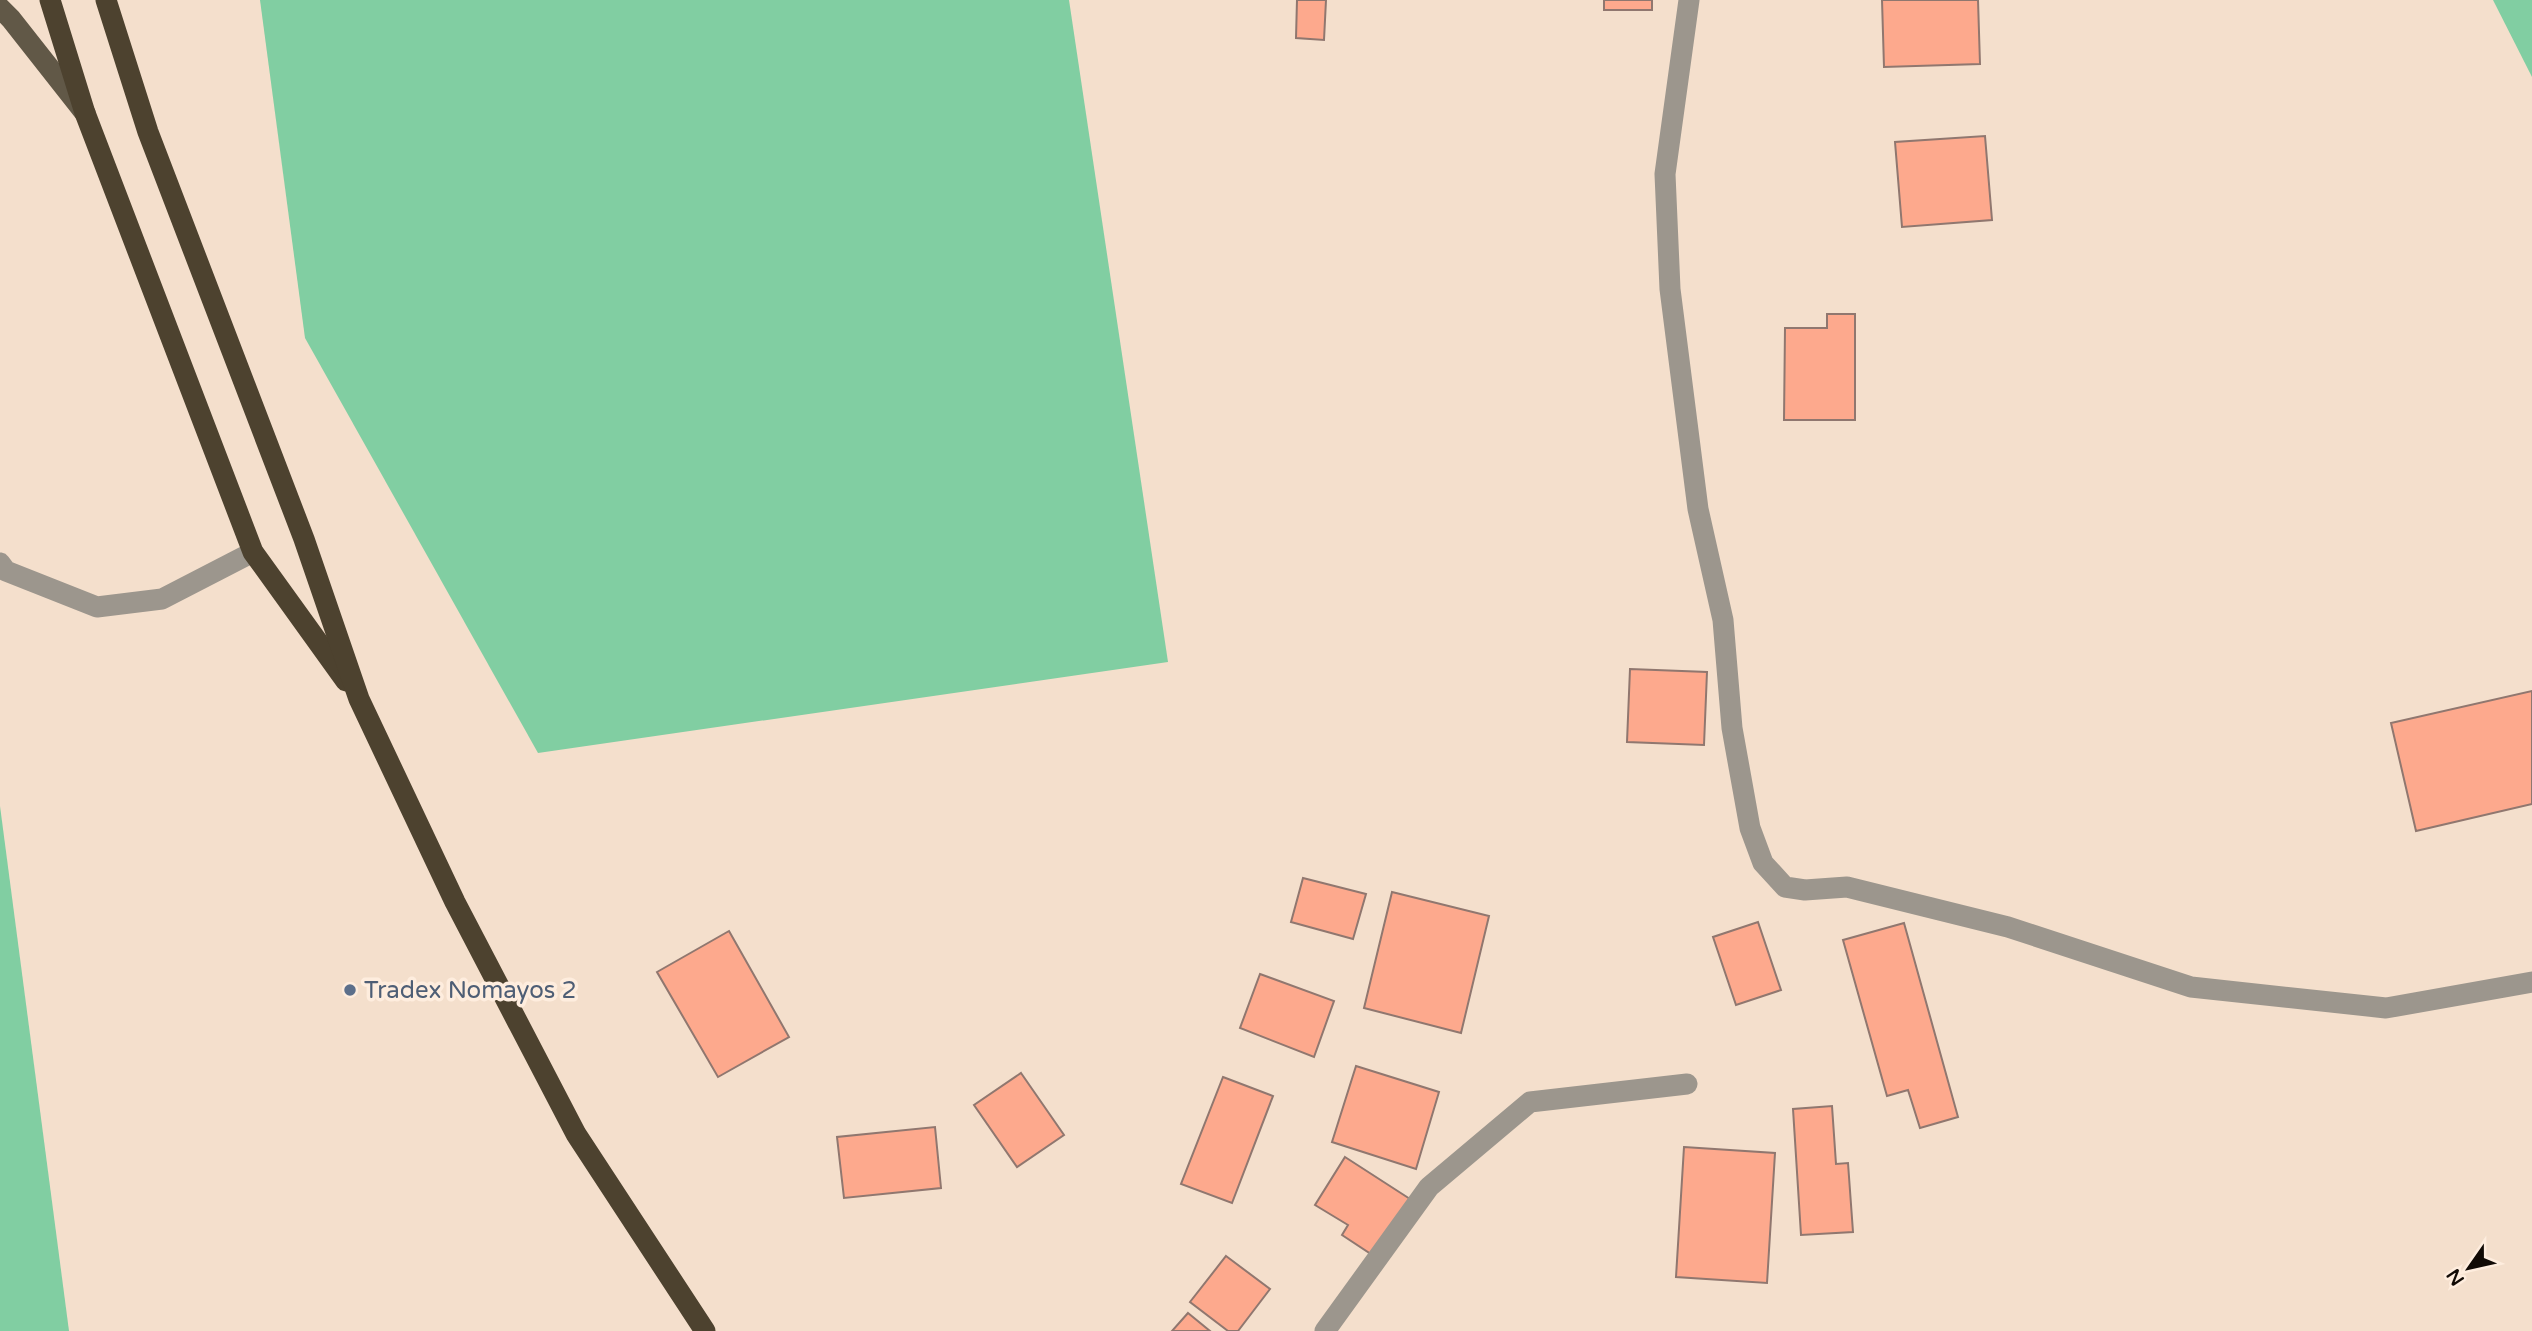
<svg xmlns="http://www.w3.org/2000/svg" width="2532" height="1331" font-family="'Varela Round',sans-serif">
	<rect width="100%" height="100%" fill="#f4dfcc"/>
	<!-- green -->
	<g fill="#81cea2">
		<polygon points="260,0 1069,0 1168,662 538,753 305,338"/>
		<polygon points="2493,0 2532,0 2532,77"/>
		<polygon points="0,806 69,1331 0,1331"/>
	</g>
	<!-- building -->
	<g fill="#fda98d" stroke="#90776f" stroke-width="2">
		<polygon points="1297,0 1326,0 1324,40 1296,38"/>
		<rect x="1604" y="0" width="48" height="10"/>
		<polygon points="1882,0 1978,0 1980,64 1884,67"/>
		<polygon points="1985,136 1992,220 1902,227 1895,142"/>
		<polygon points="1827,314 1855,314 1855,420 1784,420 1785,328 1827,328"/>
		<polygon points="1630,669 1707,672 1704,745 1627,742"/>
		<polygon points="2532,691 2532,804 2416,831 2391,723"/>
		<polygon points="1303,878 1366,894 1353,939 1291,922"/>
		<polygon points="1392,892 1489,916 1461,1033 1364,1008"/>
		<polygon points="1758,922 1781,990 1736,1005 1713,937"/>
		<polygon points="1904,923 1958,1117 1920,1128 1908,1090 1887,1096 1843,940"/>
		<polygon points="729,931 789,1037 718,1077 657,972"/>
		<polygon points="1260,974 1334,1001 1314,1057 1240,1028"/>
		<polygon points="1356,1066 1439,1092 1416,1169 1332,1142"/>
		<polygon points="1021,1073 1064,1135 1017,1167 974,1105"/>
		<polygon points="1223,1077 1273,1096 1232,1203 1181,1184"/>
		<polygon points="1832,1106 1836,1164 1848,1163 1853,1232 1801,1235 1793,1109"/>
		<polygon points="935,1127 941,1188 844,1198 837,1137"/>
		<polygon points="1684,1147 1775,1153 1767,1283 1676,1277"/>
		<polygon points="1345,1157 1410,1199 1374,1256 1342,1235 1348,1225 1315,1205"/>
		<polygon points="1226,1256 1270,1289 1238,1331 1228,1331 1190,1302"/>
		<polygon points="1188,1313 1210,1331 1172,1331"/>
	</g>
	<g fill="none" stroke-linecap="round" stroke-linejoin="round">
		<!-- minor -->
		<g stroke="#9c968d" stroke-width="21">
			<polyline points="1689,0 1665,174 1670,289 1698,509 1723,620 1732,728 1750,828 1763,863 1785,887 1805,890 1847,887 2008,927 2191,987 2386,1008 2532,982"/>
			<polyline points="0,563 6,571 97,607 162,599 253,552"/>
			<polyline points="1325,1331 1429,1187 1530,1102 1687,1084"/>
		</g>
		<!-- major -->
		<polyline stroke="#615847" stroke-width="21" points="0,8 11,19 85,113"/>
		<!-- highway -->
		<g stroke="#4d422f" stroke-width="21">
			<polyline points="50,0 85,113 253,552 346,681"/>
			<polyline points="106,0 148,132 304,539 359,699 455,902 576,1134 705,1331"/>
		</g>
	</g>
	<!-- markers -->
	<circle fill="#5c6f8a" stroke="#feedde" stroke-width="2.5" cx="350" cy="990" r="7"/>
	<g text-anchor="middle" stroke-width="7" stroke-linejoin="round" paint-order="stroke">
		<!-- service labels -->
		<g font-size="24" fill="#4e5e75" stroke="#feedde" text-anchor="start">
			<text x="364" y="998">Tradex Nomayos 2</text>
		</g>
	</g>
	<!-- north arrow -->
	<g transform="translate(2469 1268) rotate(236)" stroke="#feedde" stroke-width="5" paint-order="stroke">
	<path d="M0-5L12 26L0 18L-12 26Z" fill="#110a05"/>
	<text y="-10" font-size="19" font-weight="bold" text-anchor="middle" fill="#110a05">N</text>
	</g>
</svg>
